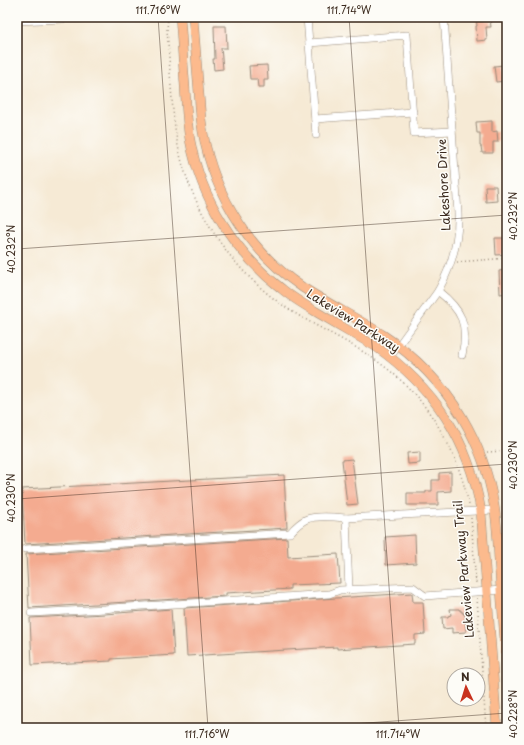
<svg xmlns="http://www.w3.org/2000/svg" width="524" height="745" font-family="'Playpen Sans',sans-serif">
	<rect width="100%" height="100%" fill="#fdfcf7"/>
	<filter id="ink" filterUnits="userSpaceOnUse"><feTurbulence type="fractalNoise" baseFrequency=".025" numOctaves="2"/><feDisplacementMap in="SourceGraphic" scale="8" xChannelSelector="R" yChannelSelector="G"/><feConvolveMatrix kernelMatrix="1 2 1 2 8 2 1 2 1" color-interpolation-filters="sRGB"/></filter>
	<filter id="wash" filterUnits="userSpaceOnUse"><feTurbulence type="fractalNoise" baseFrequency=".012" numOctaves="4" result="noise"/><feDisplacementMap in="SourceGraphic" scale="16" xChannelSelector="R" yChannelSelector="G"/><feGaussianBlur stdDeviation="0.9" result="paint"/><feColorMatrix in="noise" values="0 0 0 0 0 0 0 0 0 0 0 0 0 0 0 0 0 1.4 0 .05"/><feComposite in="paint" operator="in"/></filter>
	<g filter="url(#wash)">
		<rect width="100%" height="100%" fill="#f6ead5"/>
		<g id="blocks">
			<!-- building -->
			<g fill="#f4ab90">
				<polygon points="476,17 487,17 487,21 490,20 491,27 486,27 487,40 477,41 476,26 477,26"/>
				<polygon points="214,26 226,26 227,48 221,48 223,69 214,70 213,59 215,59"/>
				<polygon points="267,65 268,80 264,80 264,87 258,87 257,79 250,79 249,66"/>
				<polygon points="504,65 505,81 496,82 494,66"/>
				<polygon points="492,121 492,132 497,131 498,142 493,142 493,153 482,153 481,146 480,146 480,133 477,133 476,122"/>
				<polygon points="485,186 496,186 497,201 486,202"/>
				<polygon points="495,238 506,238 507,254 496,255"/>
				<polygon points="507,270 507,293 500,294 499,271"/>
				<polygon points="420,452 420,463 408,464 407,453"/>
				<polygon points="352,459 358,504 347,505 342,460"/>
				<polygon points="451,472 451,491 438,492 438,505 407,505 407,493 426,493 426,491 432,491 432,480 439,480 439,473"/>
				<polygon points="284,475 287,528 25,544 22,489"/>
				<polygon points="415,535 416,563 386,565 385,537"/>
				<polygon points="287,538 288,557 338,554 340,583 290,585 290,589 226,593 226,596 29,608 26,554"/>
				<polygon points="412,593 413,602 423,602 425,634 415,635 415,644 337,649 337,647 187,656 184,608"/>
				<polygon points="171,609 174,655 111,659 111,661 32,665 30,618 105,614"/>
				<polygon points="450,609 459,609 459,610 461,610 461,612 463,612 463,614 465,614 466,632 452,633 452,628 443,629 442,617 448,617 448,616 451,615"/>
			</g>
		</g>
	</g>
	<g filter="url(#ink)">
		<use href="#blocks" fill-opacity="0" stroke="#988a7a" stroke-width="1"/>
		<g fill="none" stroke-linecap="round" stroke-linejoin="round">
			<defs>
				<g id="minor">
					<polyline points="307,17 316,135"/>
					<polyline points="17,21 110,17"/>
					<polyline points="309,43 407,35 414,133 452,131"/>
					<polyline points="315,119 413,112"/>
					<path d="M438,291C462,310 469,325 462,355"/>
					<path d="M390,357L438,291C452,266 459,241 458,213L444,17"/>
					<polyline points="346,518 349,589"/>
					<path d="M25,549L290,533C295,527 300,522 307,519C316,515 336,517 346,518L495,510"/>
					<polyline points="31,613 105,609 112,608 329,594 340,590 413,587 425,596 501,590"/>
				</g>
				<g id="major">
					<path d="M180,17C182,40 183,63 185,86C186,105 187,123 190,140C201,199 235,253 282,289C295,300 310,308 325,317C342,327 358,336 375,346C434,387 469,440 481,511L497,728"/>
					<path d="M193,17L201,119C209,186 245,248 302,287C328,304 357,318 383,335C415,356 442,384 462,417C478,444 489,474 494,505C498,528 498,552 500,575C502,607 505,638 507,670"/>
				</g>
			</defs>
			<!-- minor casing -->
			<use href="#minor" stroke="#988a7a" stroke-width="8"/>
			<!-- major casing -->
			<use href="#major" stroke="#988a7a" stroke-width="10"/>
			<!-- path -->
			<g stroke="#988a7a" stroke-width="1.5" stroke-dasharray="1 3" stroke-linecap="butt">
				<path d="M168,17L167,30C170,65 171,101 176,135C181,166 192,196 208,223C230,262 264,296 303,318C329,333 357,346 381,364C428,398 457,449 469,505"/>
				<polyline points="457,262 507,258"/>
				<polyline points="487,452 507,451"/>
				<polyline points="471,518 476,584"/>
				<polyline points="477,598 486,728"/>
			</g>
			<!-- minor -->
			<use href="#minor" stroke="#fff" stroke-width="7"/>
			<!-- major -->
			<use href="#major" stroke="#fcba8d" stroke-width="9"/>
		</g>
	</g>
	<!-- ticks -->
	<path fill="none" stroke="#3b2a1e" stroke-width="1" stroke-opacity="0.45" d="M158,17L208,728M349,17L399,728M17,249L507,215M17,499L507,464M296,728L507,713"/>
	<g text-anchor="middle" stroke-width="3" stroke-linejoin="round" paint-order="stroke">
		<!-- street labels -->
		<g font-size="12" fill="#3b2a1e" stroke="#fdfcf7">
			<text transform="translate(444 185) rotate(-93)" y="4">Lakeshore Drive</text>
			<text transform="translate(353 321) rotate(32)" y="4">Lakeview Parkway</text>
			<text transform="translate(464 569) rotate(-95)" y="4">Lakeview Parkway Trail</text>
		</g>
	</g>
	<!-- margin -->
	<rect width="524" height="745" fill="none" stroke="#fdfcf7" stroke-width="44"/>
	<!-- north arrow -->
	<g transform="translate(466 687) rotate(356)"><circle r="19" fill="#fdfcf7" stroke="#afa8a0"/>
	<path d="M0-3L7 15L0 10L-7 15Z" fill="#c8321e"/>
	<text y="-6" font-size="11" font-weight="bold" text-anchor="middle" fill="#3b2a1e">N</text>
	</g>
	<rect x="22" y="22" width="480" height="701" fill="none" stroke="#3b2a1e" stroke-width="1.5"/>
	<g font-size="10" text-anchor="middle" fill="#3b2a1e">
		<text x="158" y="14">111.716°W</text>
		<text x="349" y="14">111.714°W</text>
		<text transform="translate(513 216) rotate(-90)" y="4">40.232°N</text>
		<text transform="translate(11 249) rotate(-90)" y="4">40.232°N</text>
		<text transform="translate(513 465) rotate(-90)" y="4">40.230°N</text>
		<text transform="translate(11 498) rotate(-90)" y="4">40.230°N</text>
		<text transform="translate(513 714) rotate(-90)" y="4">40.228°N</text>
		<text x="207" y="738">111.716°W</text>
		<text x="398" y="738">111.714°W</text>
	</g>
</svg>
